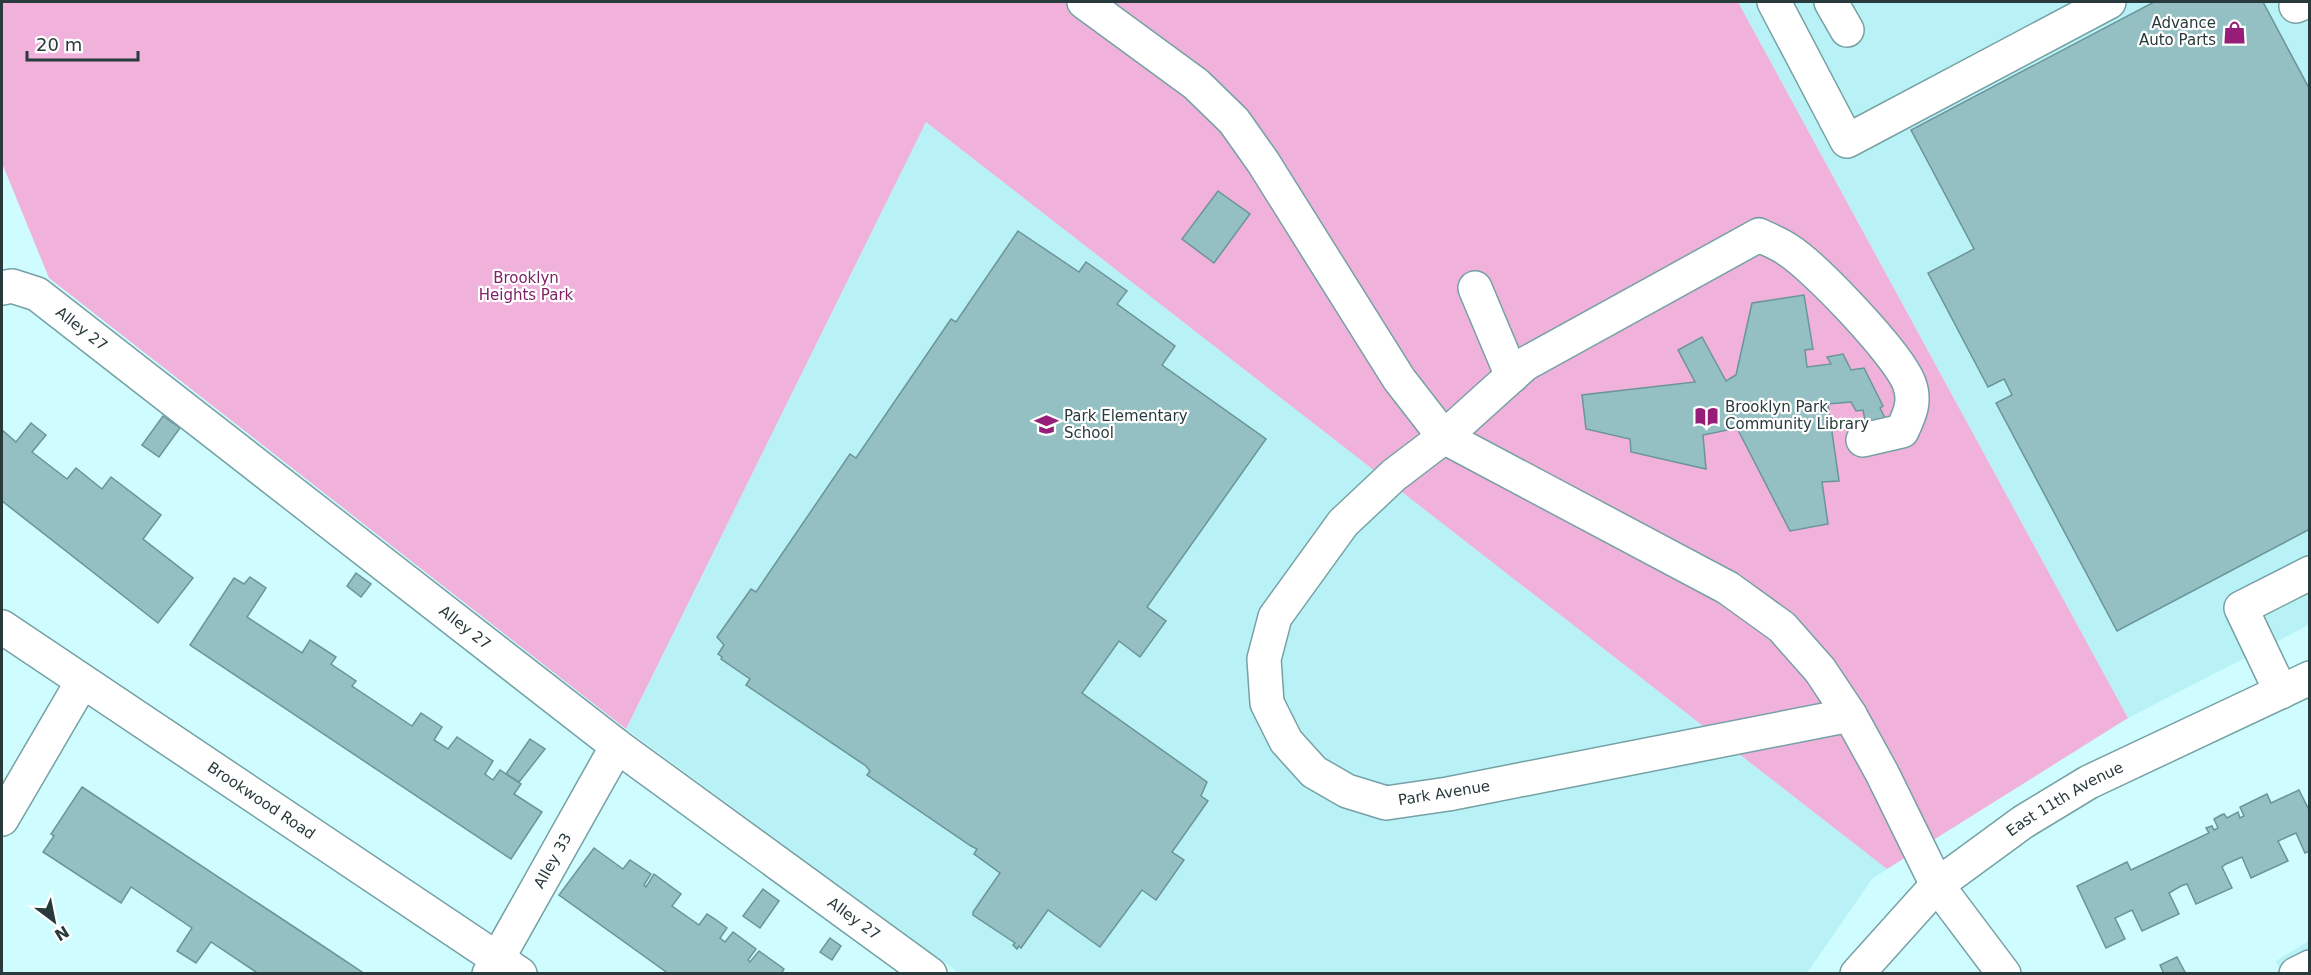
<svg xmlns="http://www.w3.org/2000/svg" width="2311" height="975" font-family="'DejaVu Sans',sans-serif">
	<rect width="100%" height="100%" fill="#cefcff"/>
	<!-- built -->
	<g fill="#b9f2f6">
		<polygon points="1738,2 2309,2 2309,625 2128,718"/>
		<polygon points="926,122 1887,869 1872,879 1807,973 959,973 626,729"/>
		<polygon points="2309,941 2309,973 2282,973 2276,961"/>
	</g>
	<!-- green -->
	<polygon fill="#f0b2db" points="2,2 1738,2 2128,718 1887,869 926,122 626,729 49,278 2,163"/>
	<!-- building -->
	<g fill="#94c0c4" stroke="#6a9598" stroke-width="1.5">
		<polygon points="2154,2 2263,2 2310,90 2310,529 2117,631 1996,403 2012,395 2004,379 1988,387 1928,273 1974,249 1911,130"/>
		<polygon points="1218,191 1250,214 1214,263 1182,239"/>
		<polygon points="1018,231 1079,272 1086,262 1127,291 1117,304 1175,346 1162,365 1266,439 1147,607 1166,621 1140,657 1119,641 1082,693 1207,782 1201,796 1208,801 1172,852 1184,860 1156,900 1142,890 1100,947 1048,910 1021,948 1019,946 1017,949 1013,945 1015,943 973,915 973,912 1000,873 974,854 977,849 971,846 867,775 870,771 866,766 746,685 750,679 721,659 722,657 718,654 724,645 717,637 751,589 756,592 850,454 856,458 951,319 956,322"/>
		<polygon points="1804,295 1813,349 1805,350 1807,367 1831,364 1827,357 1843,354 1851,370 1864,368 1883,406 1880,408 1886,420 1867,431 1863,410 1856,411 1851,402 1828,404 1839,481 1822,482 1828,524 1790,531 1737,428 1703,435 1706,469 1631,452 1630,439 1586,429 1582,395 1695,382 1678,350 1702,337 1726,381 1736,375 1752,303"/>
		<polygon points="163,416 180,428 159,457 142,445"/>
		<polygon points="31,423 46,435 32,452 67,479 76,468 102,489 111,477 161,515 143,539 193,578 158,623 2,501 2,430 16,442"/>
		<polygon points="356,573 371,584 361,597 347,586"/>
		<polygon points="250,577 266,588 247,617 302,653 310,640 336,657 331,664 356,681 352,686 412,726 421,713 442,727 434,740 448,749 457,737 493,761 485,774 493,780 500,770 521,784 514,794 542,812 511,859 190,645 234,578 244,584"/>
		<polygon points="530,739 545,749 519,782 506,774"/>
		<polygon points="82,787 326,948 365,974 259,974 211,942 196,963 177,951 192,928 131,887 121,903 43,852 54,836 51,834"/>
		<polygon points="2299,790 2310,812 2310,851 2305,853 2296,833 2278,841 2288,861 2255,876 2251,878 2242,857 2226,864 2222,867 2232,888 2196,904 2187,884 2181,886 2169,893 2179,914 2142,931 2132,910 2115,918 2125,939 2106,948 2077,886 2127,862 2131,870 2171,851 2209,833 2206,828 2212,826 2214,830 2218,828 2214,819 2221,815 2224,814 2227,818 2238,812 2240,818 2244,816 2240,807 2263,796 2267,794 2271,803"/>
		<polygon points="594,848 623,869 630,860 651,874 644,885 646,887 654,874 681,894 672,906 699,925 707,914 715,919 727,928 720,938 725,942 733,932 756,949 748,960 750,962 759,951 784,969 781,974 669,974 559,895"/>
		<polygon points="763,889 779,901 760,928 743,916"/>
		<polygon points="830,938 841,946 832,960 820,952"/>
		<polygon points="2177,957 2186,974 2164,974 2160,965"/>
	</g>
	<g fill="none" stroke-linecap="round" stroke-linejoin="round">
		<defs>
			<g id="minor">
				<polyline points="1084,2 1196,84 1234,121 1263,162 1399,379 1444,437 1728,588 1782,627 1820,670 1850,715 1882,773 1937,885 2004,974"/>
				<polyline points="1774,2 1847,141 2109,2"/>
				<polyline points="1831,2 1847,30"/>
				<polyline points="2296,6 2305,2"/>
				<path id="s1" d="M2,288L12,286L37,294L617,746L930,974"/>
				<polyline points="1475,288 1512,376"/>
				<path id="s2" d="M2,627L520,974"/>
				<polyline points="2281,692 2241,608 2310,573"/>
				<path d="M1850,715L1448,794L1386,803L1347,791L1314,772L1286,741L1267,703L1264,659L1275,617L1343,523L1394,475L1444,437L1525,364L1759,235C1769,240 1780,244 1788,250C1815,267 1898,354 1909,383C1916,401 1910,414 1902,431L1863,440"/>
				<polyline points="2,819 82,682"/>
				<path id="s3" d="M489,974L617,746"/>
				<path id="s4" d="M1857,974L1937,885L2023,822L2089,782L2310,678"/>
				<polyline points="2296,974 2310,967"/>
			</g>
		</defs>
		<!-- minor casing -->
		<use href="#minor" stroke="#76a1a4" stroke-width="36"/>
		<!-- minor -->
		<use href="#minor" stroke="#fff" stroke-width="33"/>
	</g>
	<!-- icons -->
	<defs>
		<symbol id="shop-bare" viewBox="-9 -9 18 18"><path d="M-5-2.5h2.3a2.7 3.5 0 0 1 5.4 0H5L5.5 6h-11ZM-1.5-2.5h3a1.5 2.3 0 0 0-3 0Z" fill="#961e79" stroke="#fff" stroke-width="2.5" paint-order="stroke"/></symbol>
		<symbol id="library-bare" viewBox="-9 -9 18 18"><path d="M-6-4Q-3-5.5-.7-3.5V5Q-3 3-6 4ZM6-4Q3-5.5 .7-3.5V5Q3 3 6 4Z" fill="#961e79" stroke="#fff" stroke-width="2.5" paint-order="stroke"/></symbol>
		<symbol id="school-bare" viewBox="-9 -9 18 18"><path d="M0-5L7-2L0 1L-7-2ZM-4 1L0 2.5L4 1V4Q0 6-4 4Z" fill="#961e79" stroke="#fff" stroke-width="2.5" paint-order="stroke"/></symbol>
	</defs>
	<g fill-rule="evenodd">
		<use href="#shop-bare" x="2218" y="16" width="33" height="33"/>
		<use href="#library-bare" x="1690" y="400" width="33" height="33"/>
		<use href="#school-bare" x="1030" y="408" width="33" height="33"/>
	</g>
	<g text-anchor="middle" stroke-width="4.5" stroke-linejoin="round" paint-order="stroke">
		<!-- poi labels -->
		<g font-size="15" fill="#283a3b" stroke="#fff" text-anchor="start">
			<text x="2216" y="28" text-anchor="end">Advance<tspan x="2216" dy="17">Auto Parts</tspan></text>
			<text x="1725" y="412">Brooklyn Park<tspan x="1725" dy="17">Community Library</tspan></text>
			<text x="1064" y="421">Park Elementary<tspan x="1064" dy="17">School</tspan></text>
		</g>
		<!-- park labels -->
		<g font-size="15" fill="#7e2167" stroke="#fff">
			<text x="526" y="283">Brooklyn<tspan x="526" dy="17">Heights Park</tspan></text>
		</g>
		<!-- street labels -->
		<g font-size="15" fill="#283a3b" stroke="#fff">
			<text dy="5" stroke="none"><textPath href="#s1" startOffset="93">Alley 27</textPath></text>
			<text dy="5" stroke="none"><textPath href="#s1" startOffset="579">Alley 27</textPath></text>
			<text transform="translate(1444 793) rotate(-9)" y="5">Park Avenue</text>
			<text dy="5" stroke="none"><textPath href="#s2" startOffset="312">Brookwood Road</textPath></text>
			<text dy="5" stroke="none"><textPath href="#s4" startOffset="274">East 11th Avenue</textPath></text>
			<text dy="5" stroke="none"><textPath href="#s3" startOffset="130">Alley 33</textPath></text>
			<text dy="5" stroke="none"><textPath href="#s1" startOffset="1065">Alley 27</textPath></text>
		</g>
	</g>
	<!-- border -->
	<rect width="2311" height="975" fill="none" stroke="#283a3b" stroke-width="6"/>
	<!-- north arrow -->
	<g transform="translate(54 921) rotate(148)" stroke="#ffffff" stroke-width="4.5" paint-order="stroke">
	<path d="M0-4.5L10 22L0 15L-10 22Z" fill="#283a3b"/>
	<text y="-9" font-size="16" font-weight="bold" text-anchor="middle" fill="#283a3b">N</text>
	</g>
	<!-- scale -->
	<path d="M27 51v9h111v-9" fill="none" stroke="#283a3b" stroke-width="3"/>
	<text x="36" y="51" font-size="18" fill="#283a3b" stroke="#ffffff" stroke-width="4.5" paint-order="stroke">20 m</text>
</svg>
